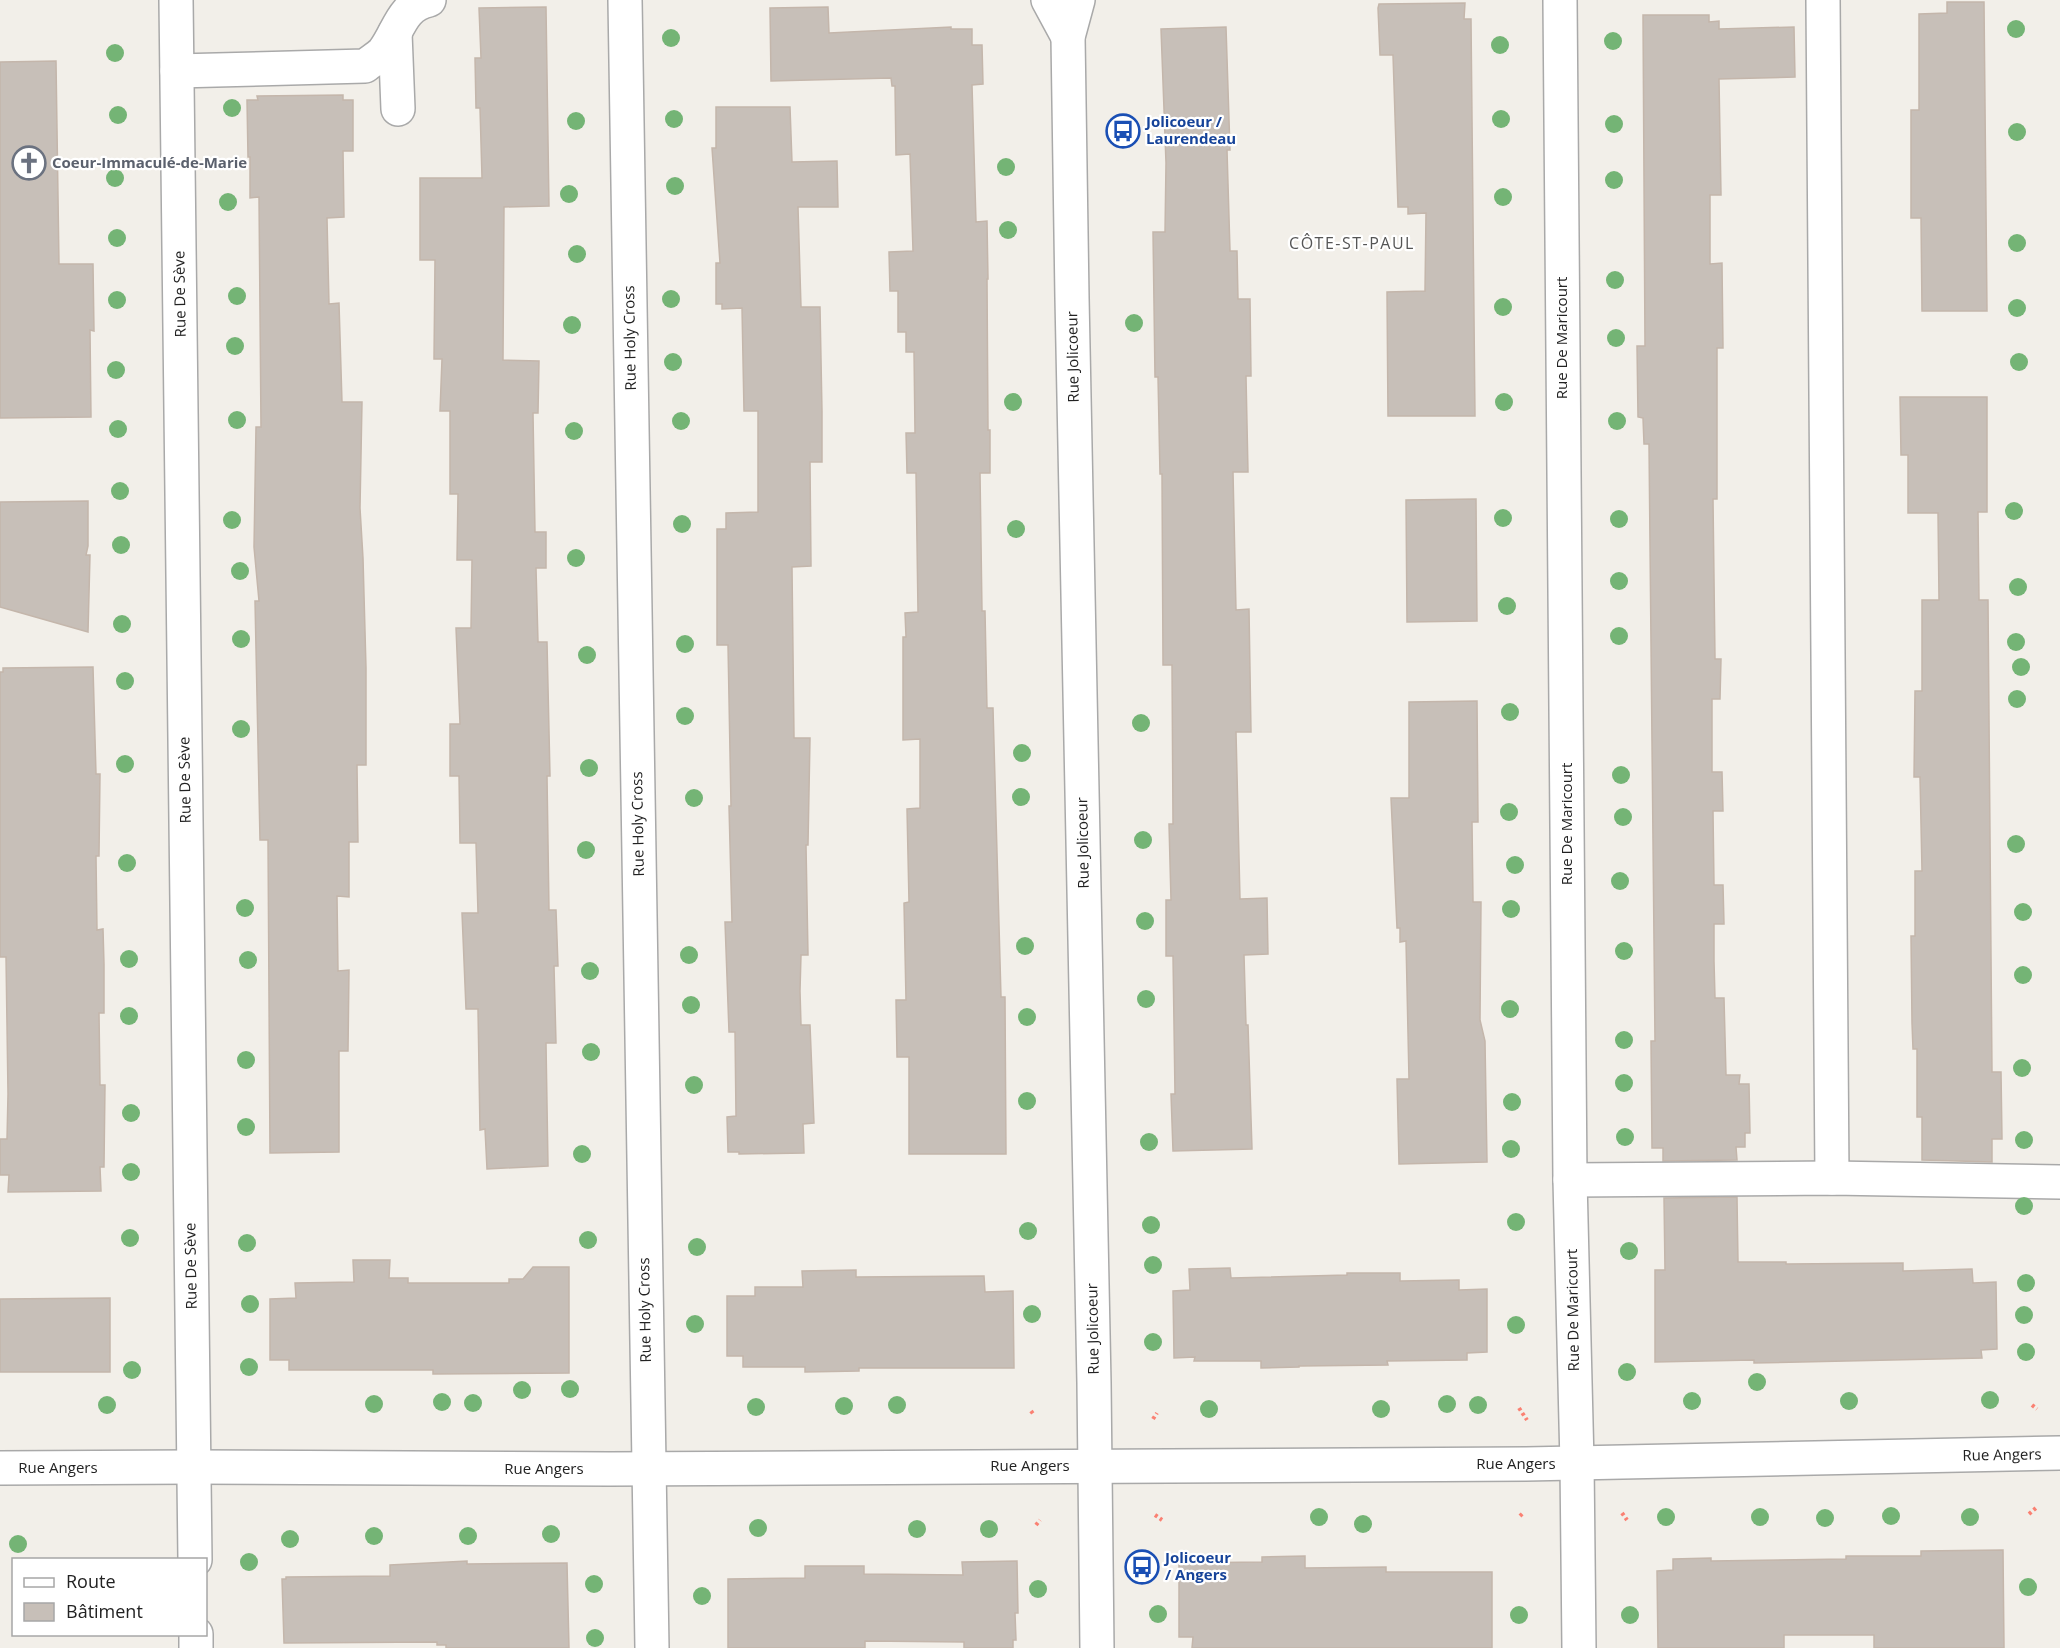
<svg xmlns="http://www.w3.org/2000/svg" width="2060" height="1648" font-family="'Open Sans',sans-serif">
	<rect width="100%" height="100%" fill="#f2efe9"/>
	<!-- building -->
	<g fill="#c7bfb8" stroke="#c4b6ab" stroke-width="1.5">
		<polygon points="1947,2 1984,2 1987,311 1922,311 1921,218 1911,218 1911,110 1919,110 1919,14 1947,13"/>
		<polygon points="1465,3 1464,19 1471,19 1475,416 1388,416 1387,292 1425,291 1426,213 1408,214 1408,207 1398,207 1393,55 1380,55 1378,8 1379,4"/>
		<polygon points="546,7 549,206 504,207 503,360 539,361 538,413 533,413 535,532 546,532 546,568 536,568 538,642 547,642 550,776 547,776 549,910 556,910 558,966 554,966 556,1043 546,1043 548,1166 487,1169 485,1129 480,1130 478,1009 466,1009 462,913 478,913 476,843 460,843 459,776 450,776 450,724 460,724 456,628 471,628 472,560 457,560 458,494 450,494 450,411 440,411 442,359 434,359 435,260 420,260 420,178 482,178 480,108 476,108 475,58 481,58 479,8"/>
		<polygon points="828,7 829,33 951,27 951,29 972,29 972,45 982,45 983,84 972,85 976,222 987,221 988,279 987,279 988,430 990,430 990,473 980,473 982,611 985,611 987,708 993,708 1001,997 1005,997 1006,1154 909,1154 909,1057 897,1057 896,1000 906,1000 904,903 909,902 907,809 920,808 920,739 903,740 903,637 906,637 905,613 918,612 916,473 907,473 906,433 915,433 914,352 906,352 906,332 898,332 898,291 890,291 889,252 913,251 910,154 896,155 895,86 892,86 891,78 771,81 770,8"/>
		<polygon points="1643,15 1709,15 1709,22 1719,21 1719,29 1794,27 1795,77 1719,79 1721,195 1710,195 1710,264 1722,263 1723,348 1717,348 1717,499 1713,499 1715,659 1721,659 1720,699 1712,699 1712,772 1722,772 1723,811 1713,811 1714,885 1723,885 1724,924 1714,924 1714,961 1715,998 1724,998 1726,1075 1740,1075 1739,1084 1749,1084 1750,1133 1745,1133 1745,1147 1736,1147 1737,1160 1663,1161 1663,1148 1652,1148 1651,1041 1655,1041 1649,444 1644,444 1643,418 1638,417 1637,346 1645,346"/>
		<polygon points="1226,27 1230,150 1227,150 1230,251 1237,251 1238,299 1250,299 1251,376 1246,376 1248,472 1233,472 1236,610 1249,609 1251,732 1236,732 1240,899 1267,898 1268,954 1244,955 1246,1025 1248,1025 1252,1149 1173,1151 1171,1094 1175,1094 1173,956 1166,956 1166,900 1171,900 1169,824 1173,824 1172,665 1163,665 1162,474 1160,474 1158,377 1155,377 1153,232 1165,232 1166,163 1161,29"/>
		<polygon points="56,61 59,264 93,264 94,331 90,330 91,417 0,418 0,62"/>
		<polygon points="343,95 343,100 353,100 353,151 343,151 344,217 327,218 329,304 339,303 342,402 362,402 360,508 363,558 366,668 366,765 357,765 358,842 349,842 349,897 337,896 338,971 349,970 348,1051 339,1051 339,1152 270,1153 268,840 260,840 255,601 259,601 254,547 256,427 261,427 259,197 250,198 250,157 248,157 247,100 258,100 257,96"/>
		<polygon points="716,107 790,107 792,162 837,161 838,207 798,207 801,307 820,307 822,411 822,462 810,462 811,566 792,567 794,738 810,738 808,845 806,845 808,955 801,955 800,991 801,1025 810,1025 814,1123 803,1124 804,1153 739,1154 739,1152 728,1152 727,1117 736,1116 735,1032 729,1032 725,922 732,922 729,806 731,806 728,645 717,645 717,529 726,529 726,513 758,512 758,411 744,411 742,308 722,309 722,304 716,304 716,263 720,263 712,148 716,148"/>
		<polygon points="1900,397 1987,397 1987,512 1978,512 1979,600 1988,600 1992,1072 2001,1072 2002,1139 1992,1139 1992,1162 1922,1160 1922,1117 1917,1117 1917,1049 1913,1049 1912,1023 1911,936 1915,936 1915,871 1922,871 1920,777 1914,777 1915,691 1922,691 1922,600 1939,600 1938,513 1908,513 1908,455 1901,455"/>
		<polygon points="1476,499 1477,621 1407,622 1406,500"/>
		<polygon points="88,501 88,546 86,555 90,555 88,632 0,607 0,502"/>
		<polygon points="93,667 96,774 100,774 99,856 96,856 97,930 103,929 104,964 104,1013 99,1013 100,1085 105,1085 104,1167 100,1167 101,1191 8,1192 9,1175 0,1175 0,1139 7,1139 8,1094 6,957 0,957 0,672 3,672 3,668"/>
		<polygon points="1477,701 1478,822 1472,822 1473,902 1481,902 1480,1020 1485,1041 1487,1162 1399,1164 1397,1079 1409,1079 1406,941 1400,942 1400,928 1397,928 1391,798 1409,798 1409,702"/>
		<polygon points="1737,1197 1738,1262 1786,1262 1786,1264 1903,1263 1903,1271 1972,1269 1973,1283 1996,1282 1997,1349 1981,1350 1982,1358 1754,1363 1754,1360 1655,1362 1655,1270 1665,1270 1664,1198"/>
		<polygon points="353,1260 390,1260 389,1278 408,1278 408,1283 509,1283 509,1279 523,1279 533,1267 569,1267 569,1373 433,1374 433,1370 289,1370 289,1360 270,1360 270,1299 296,1298 295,1283 354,1282"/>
		<polygon points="1230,1268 1231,1278 1347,1275 1347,1273 1400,1273 1400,1281 1459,1280 1459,1290 1487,1289 1487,1352 1467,1353 1467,1360 1387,1361 1388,1365 1299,1366 1299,1367 1261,1368 1261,1361 1194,1361 1195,1357 1174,1358 1173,1291 1190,1290 1189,1269"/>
		<polygon points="856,1270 856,1277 984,1276 985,1292 1013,1291 1014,1368 859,1368 859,1371 805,1372 805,1367 743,1367 743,1356 727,1356 727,1296 755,1296 755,1287 803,1287 802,1271"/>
		<polygon points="110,1298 110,1372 0,1372 0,1299"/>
		<polygon points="2003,1550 2004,1648 1874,1648 1874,1635 1784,1635 1784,1648 1658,1648 1657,1571 1673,1570 1673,1559 1711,1558 1711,1561 1846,1559 1846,1556 1921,1556 1921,1551"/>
		<polygon points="1305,1556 1305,1568 1386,1567 1386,1572 1492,1572 1492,1648 1192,1648 1193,1637 1179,1637 1179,1563 1262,1562 1262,1557"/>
		<polygon points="467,1561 467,1564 567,1563 569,1648 446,1648 446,1645 437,1645 437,1642 284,1643 282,1579 286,1579 286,1577 390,1576 390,1565"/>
		<polygon points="1017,1561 1018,1613 1015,1613 1016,1640 1013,1640 1013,1648 964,1648 964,1642 865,1641 865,1648 728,1648 728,1579 805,1578 805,1566 864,1566 864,1574 963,1575 962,1562"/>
	</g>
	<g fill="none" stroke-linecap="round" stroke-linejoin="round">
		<defs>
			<g id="minor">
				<polyline points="176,0 195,1560"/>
				<polyline points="625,0 652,1648"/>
				<polyline points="1048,0 1068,37"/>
				<polyline points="1078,0 1068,37 1072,298 1094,1383 1097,1648"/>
				<polyline points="1560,0 1570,1180 1577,1463 1579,1648"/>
				<polyline points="1823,0 1832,1178"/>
				<polyline points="395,33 398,109"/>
				<path d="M177,71L365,66C371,61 379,57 384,51C399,31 401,6 429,0"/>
				<polyline points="1570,1180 1832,1178 2060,1182"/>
				<polyline points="0,1468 193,1467 609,1469 1526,1464 2060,1453"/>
				<polyline points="196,1634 196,1648"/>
			</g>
		</defs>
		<!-- minor casing -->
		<use href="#minor" stroke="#a9a9a9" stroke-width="36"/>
		<!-- path -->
		<g stroke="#fa8072" stroke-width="4" stroke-dasharray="3 3" stroke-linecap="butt">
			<polyline points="2032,1405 2037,1409"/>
			<polyline points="1519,1408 1527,1420"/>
			<polyline points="1031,1411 1034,1415"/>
			<polyline points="1153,1419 1157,1413"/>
			<polyline points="1622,1513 1627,1520"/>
			<polyline points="2029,1514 2036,1508"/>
			<polyline points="1155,1515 1162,1520"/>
			<polyline points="1520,1516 1524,1512"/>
			<polyline points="1036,1525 1040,1520"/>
		</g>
		<!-- minor -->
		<use href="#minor" stroke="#fff" stroke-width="33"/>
	</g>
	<!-- trees -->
	<g fill="#74b475">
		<circle cx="2016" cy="29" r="9"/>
		<circle cx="671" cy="38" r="9"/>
		<circle cx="1613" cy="41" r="9"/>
		<circle cx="1500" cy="45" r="9"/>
		<circle cx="115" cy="53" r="9"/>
		<circle cx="232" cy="108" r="9"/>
		<circle cx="118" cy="115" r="9"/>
		<circle cx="674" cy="119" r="9"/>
		<circle cx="1501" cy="119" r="9"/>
		<circle cx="576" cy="121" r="9"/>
		<circle cx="1614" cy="124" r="9"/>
		<circle cx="2017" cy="132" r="9"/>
		<circle cx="1006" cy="167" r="9"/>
		<circle cx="115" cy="178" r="9"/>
		<circle cx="1614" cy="180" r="9"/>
		<circle cx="675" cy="186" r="9"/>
		<circle cx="569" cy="194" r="9"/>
		<circle cx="1503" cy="197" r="9"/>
		<circle cx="228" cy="202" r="9"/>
		<circle cx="1008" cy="230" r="9"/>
		<circle cx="117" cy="238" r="9"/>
		<circle cx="2017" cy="243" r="9"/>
		<circle cx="577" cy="254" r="9"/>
		<circle cx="1615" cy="280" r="9"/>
		<circle cx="237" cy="296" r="9"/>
		<circle cx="671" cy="299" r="9"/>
		<circle cx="117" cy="300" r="9"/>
		<circle cx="1503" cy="307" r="9"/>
		<circle cx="2017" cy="308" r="9"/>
		<circle cx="1134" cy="323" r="9"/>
		<circle cx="572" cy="325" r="9"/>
		<circle cx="1616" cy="338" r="9"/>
		<circle cx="235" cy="346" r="9"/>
		<circle cx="673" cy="362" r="9"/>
		<circle cx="2019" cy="362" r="9"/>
		<circle cx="116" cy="370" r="9"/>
		<circle cx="1013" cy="402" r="9"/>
		<circle cx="1504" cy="402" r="9"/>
		<circle cx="237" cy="420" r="9"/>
		<circle cx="681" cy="421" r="9"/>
		<circle cx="1617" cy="421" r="9"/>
		<circle cx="118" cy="429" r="9"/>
		<circle cx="574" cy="431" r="9"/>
		<circle cx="120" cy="491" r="9"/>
		<circle cx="2014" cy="511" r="9"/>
		<circle cx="1503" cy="518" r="9"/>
		<circle cx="1619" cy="519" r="9"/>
		<circle cx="232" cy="520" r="9"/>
		<circle cx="682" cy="524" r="9"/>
		<circle cx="1016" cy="529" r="9"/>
		<circle cx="121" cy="545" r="9"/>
		<circle cx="576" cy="558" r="9"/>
		<circle cx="240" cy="571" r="9"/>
		<circle cx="1619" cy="581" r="9"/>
		<circle cx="2018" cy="587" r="9"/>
		<circle cx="1507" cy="606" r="9"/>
		<circle cx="122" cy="624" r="9"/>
		<circle cx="1619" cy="636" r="9"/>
		<circle cx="241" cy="639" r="9"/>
		<circle cx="2016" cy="642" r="9"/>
		<circle cx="685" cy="644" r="9"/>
		<circle cx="587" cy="655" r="9"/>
		<circle cx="2021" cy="667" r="9"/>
		<circle cx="125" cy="681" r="9"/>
		<circle cx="2017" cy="699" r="9"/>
		<circle cx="1510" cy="712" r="9"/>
		<circle cx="685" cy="716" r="9"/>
		<circle cx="1141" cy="723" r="9"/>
		<circle cx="241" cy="729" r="9"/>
		<circle cx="1022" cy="753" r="9"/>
		<circle cx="125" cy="764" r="9"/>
		<circle cx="589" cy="768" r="9"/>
		<circle cx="1621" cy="775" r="9"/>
		<circle cx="1021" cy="797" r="9"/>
		<circle cx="694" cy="798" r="9"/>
		<circle cx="1509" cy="812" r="9"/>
		<circle cx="1623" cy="817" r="9"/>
		<circle cx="1143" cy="840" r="9"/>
		<circle cx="2016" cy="844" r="9"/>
		<circle cx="586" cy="850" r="9"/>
		<circle cx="127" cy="863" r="9"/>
		<circle cx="1515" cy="865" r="9"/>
		<circle cx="1620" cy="881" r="9"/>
		<circle cx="245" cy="908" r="9"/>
		<circle cx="1511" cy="909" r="9"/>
		<circle cx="2023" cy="912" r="9"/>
		<circle cx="1145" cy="921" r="9"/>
		<circle cx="1025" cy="946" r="9"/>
		<circle cx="1624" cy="951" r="9"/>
		<circle cx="689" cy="955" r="9"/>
		<circle cx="129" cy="959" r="9"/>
		<circle cx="248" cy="960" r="9"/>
		<circle cx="590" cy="971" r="9"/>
		<circle cx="2023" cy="975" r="9"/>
		<circle cx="1146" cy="999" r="9"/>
		<circle cx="691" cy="1005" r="9"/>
		<circle cx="1510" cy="1009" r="9"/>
		<circle cx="129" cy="1016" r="9"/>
		<circle cx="1027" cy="1017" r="9"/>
		<circle cx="1624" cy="1040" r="9"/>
		<circle cx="591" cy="1052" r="9"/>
		<circle cx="246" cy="1060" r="9"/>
		<circle cx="2022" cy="1068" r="9"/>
		<circle cx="1624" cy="1083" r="9"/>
		<circle cx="694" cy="1085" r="9"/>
		<circle cx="1027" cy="1101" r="9"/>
		<circle cx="1512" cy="1102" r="9"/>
		<circle cx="131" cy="1113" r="9"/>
		<circle cx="246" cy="1127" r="9"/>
		<circle cx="1625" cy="1137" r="9"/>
		<circle cx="2024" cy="1140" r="9"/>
		<circle cx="1149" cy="1142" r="9"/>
		<circle cx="1511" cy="1149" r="9"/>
		<circle cx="582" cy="1154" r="9"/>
		<circle cx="131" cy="1172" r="9"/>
		<circle cx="2024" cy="1206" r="9"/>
		<circle cx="1516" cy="1222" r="9"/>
		<circle cx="1151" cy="1225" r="9"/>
		<circle cx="1028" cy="1231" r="9"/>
		<circle cx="130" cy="1238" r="9"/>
		<circle cx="588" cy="1240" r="9"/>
		<circle cx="247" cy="1243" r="9"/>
		<circle cx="697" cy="1247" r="9"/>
		<circle cx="1629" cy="1251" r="9"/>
		<circle cx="1153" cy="1265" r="9"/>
		<circle cx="2026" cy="1283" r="9"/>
		<circle cx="250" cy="1304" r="9"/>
		<circle cx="1032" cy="1314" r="9"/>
		<circle cx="2024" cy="1315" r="9"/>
		<circle cx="695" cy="1324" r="9"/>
		<circle cx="1516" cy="1325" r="9"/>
		<circle cx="1153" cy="1342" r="9"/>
		<circle cx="2026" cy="1352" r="9"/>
		<circle cx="249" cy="1367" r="9"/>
		<circle cx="132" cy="1370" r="9"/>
		<circle cx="1627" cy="1372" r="9"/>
		<circle cx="1757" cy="1382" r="9"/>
		<circle cx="570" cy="1389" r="9"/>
		<circle cx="522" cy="1390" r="9"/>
		<circle cx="1990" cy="1400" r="9"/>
		<circle cx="1692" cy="1401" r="9"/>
		<circle cx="1849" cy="1401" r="9"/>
		<circle cx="442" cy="1402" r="9"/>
		<circle cx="473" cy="1403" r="9"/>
		<circle cx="374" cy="1404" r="9"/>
		<circle cx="1447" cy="1404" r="9"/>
		<circle cx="107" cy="1405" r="9"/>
		<circle cx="897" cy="1405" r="9"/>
		<circle cx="1478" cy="1405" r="9"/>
		<circle cx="844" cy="1406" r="9"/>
		<circle cx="756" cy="1407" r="9"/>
		<circle cx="1209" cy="1409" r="9"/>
		<circle cx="1381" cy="1409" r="9"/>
		<circle cx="1891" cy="1516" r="9"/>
		<circle cx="1319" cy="1517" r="9"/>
		<circle cx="1666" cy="1517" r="9"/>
		<circle cx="1760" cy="1517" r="9"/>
		<circle cx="1970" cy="1517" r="9"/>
		<circle cx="1825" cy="1518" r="9"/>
		<circle cx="1363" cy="1524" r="9"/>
		<circle cx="758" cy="1528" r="9"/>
		<circle cx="917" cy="1529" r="9"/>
		<circle cx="989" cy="1529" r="9"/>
		<circle cx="551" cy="1534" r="9"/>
		<circle cx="374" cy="1536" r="9"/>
		<circle cx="468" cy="1536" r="9"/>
		<circle cx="290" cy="1539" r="9"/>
		<circle cx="18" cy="1544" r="9"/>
		<circle cx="249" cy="1562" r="9"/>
		<circle cx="594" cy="1584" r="9"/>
		<circle cx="2028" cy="1587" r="9"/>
		<circle cx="1038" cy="1589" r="9"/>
		<circle cx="702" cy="1596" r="9"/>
		<circle cx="1158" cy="1614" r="9"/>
		<circle cx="1519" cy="1615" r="9"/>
		<circle cx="1630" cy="1615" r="9"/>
		<circle cx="595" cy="1638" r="9"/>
	</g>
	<!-- icons -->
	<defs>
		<symbol id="bus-ring" viewBox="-11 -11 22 22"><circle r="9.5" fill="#fff" stroke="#1a4fb4" stroke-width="1.5"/><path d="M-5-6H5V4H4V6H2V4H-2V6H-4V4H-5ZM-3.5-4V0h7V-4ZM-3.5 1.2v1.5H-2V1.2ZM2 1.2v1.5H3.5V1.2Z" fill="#1a4fb4"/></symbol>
		<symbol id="church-ring" viewBox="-11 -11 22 22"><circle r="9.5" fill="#fff" stroke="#6b7280" stroke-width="1.5"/><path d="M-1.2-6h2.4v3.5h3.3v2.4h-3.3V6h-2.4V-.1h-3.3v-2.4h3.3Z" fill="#6b7280"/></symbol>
	</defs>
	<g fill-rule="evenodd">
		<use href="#bus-ring" x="1104" y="112" width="38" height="38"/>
		<use href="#church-ring" x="10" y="144" width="38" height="38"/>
		<use href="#bus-ring" x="1123" y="1548" width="38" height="38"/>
	</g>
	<g text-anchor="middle" stroke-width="4.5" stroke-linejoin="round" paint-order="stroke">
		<!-- transit labels -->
		<g font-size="15" font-weight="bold" fill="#164399" stroke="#fff" text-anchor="start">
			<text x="1146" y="127">Jolicoeur /<tspan x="1146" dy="17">Laurendeau</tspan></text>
			<text x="1165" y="1563">Jolicoeur<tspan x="1165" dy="17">/ Angers</tspan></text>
		</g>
		<!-- worship labels -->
		<g font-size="15" font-weight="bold" fill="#5b616d" stroke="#fff" text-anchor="start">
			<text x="52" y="168">Coeur-Immaculé-de-Marie</text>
		</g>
		<!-- street labels -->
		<g font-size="15" fill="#222" stroke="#fff">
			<text transform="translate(180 294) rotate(-91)" y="5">Rue De Sève</text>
			<text transform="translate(630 338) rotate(-91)" y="5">Rue Holy Cross</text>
			<text transform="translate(1562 338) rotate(-90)" y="5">Rue De Maricourt</text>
			<text transform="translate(1073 357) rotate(-91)" y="5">Rue Jolicoeur</text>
			<text transform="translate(185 780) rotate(-91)" y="5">Rue De Sève</text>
			<text transform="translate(638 824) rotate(-91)" y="5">Rue Holy Cross</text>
			<text transform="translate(1567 824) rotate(-90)" y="5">Rue De Maricourt</text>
			<text transform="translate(1083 843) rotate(-91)" y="5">Rue Jolicoeur</text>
			<text transform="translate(191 1266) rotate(-91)" y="5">Rue De Sève</text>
			<text transform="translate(645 1310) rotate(-91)" y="5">Rue Holy Cross</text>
			<text transform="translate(1573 1310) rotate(-91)" y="5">Rue De Maricourt</text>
			<text transform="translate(1093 1329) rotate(-91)" y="5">Rue Jolicoeur</text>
			<text transform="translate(2002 1455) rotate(-1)" y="5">Rue Angers</text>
			<text x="1516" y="1469">Rue Angers</text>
			<text x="1030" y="1471">Rue Angers</text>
			<text x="58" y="1473">Rue Angers</text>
			<text x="544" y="1474">Rue Angers</text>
		</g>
		<!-- neighbourhood labels -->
		<g font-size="16" letter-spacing="1.5" fill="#555" stroke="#fff">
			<text x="1352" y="249">CÔTE-ST-PAUL</text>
		</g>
	</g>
	<!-- legend -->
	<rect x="12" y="1558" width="195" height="78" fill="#ffffff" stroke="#a7a7a7" stroke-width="1.5"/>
	<rect x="24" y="1578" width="30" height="9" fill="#ffffff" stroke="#a7a7a7" stroke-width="1.5"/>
	<text x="66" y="1588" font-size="18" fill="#222222">Route</text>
	<rect x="24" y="1603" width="30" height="18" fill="#c7bfb8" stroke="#a7a7a7" stroke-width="1.5"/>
	<text x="66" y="1618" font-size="18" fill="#222222">Bâtiment</text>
</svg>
